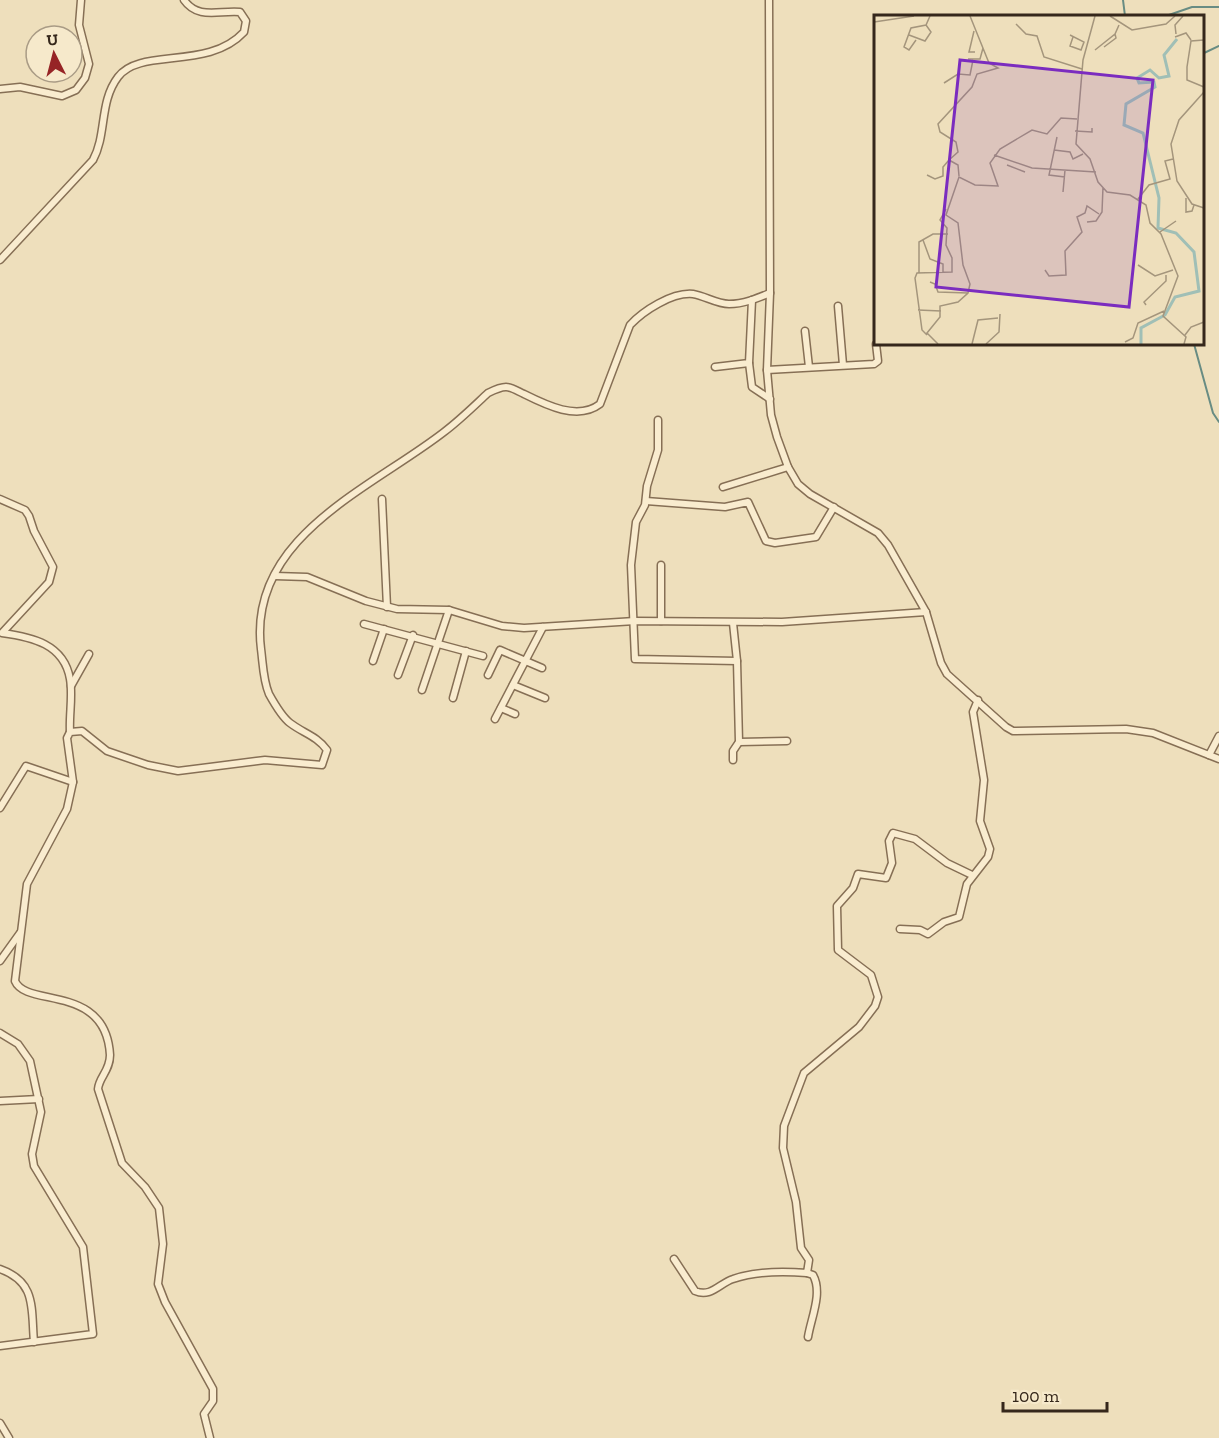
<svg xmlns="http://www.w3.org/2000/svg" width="1219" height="1438" font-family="'Zilla Slab',serif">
	<rect width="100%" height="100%" fill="#eedfbc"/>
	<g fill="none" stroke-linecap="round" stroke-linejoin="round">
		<!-- stream -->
		<g stroke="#688c83" stroke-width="2">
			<polyline points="1123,0 1125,16"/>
			<polyline points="1166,16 1192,7 1219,7"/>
			<polyline points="1202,54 1219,46"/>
			<polyline points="1194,344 1213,413 1219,422"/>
		</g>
		<defs>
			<g id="street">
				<polyline points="769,0 770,293 767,370 771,415 777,437 788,467 798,484 810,494 878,533 888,545 926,612 941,663 947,674 1006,727 1013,731 1126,729 1153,733 1219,759"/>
				<polyline points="0,89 20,87 62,96 76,90 85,78 89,64 79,25 81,0"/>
				<path d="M0,260L93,160C107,134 99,102 118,77C140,47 208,71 244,32L246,21L240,12C219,10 198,20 184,0"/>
				<polyline points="838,306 843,365"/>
				<polyline points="805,331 809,367"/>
				<polyline points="749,363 752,387 770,399"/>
				<polyline points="715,367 749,363 752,300"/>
				<polyline points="767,370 874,364 878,361 876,344"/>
				<polyline points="658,420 658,450 647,486 645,505 636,522 631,565 635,659 737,661"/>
				<polyline points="723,487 788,467"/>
				<path d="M0,499L25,510L29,516L34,531L53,567L49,582L2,633C32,637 64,644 70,679C73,696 69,714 70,732"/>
				<polyline points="382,499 387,607"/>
				<polyline points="646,501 725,507 748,502 766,541 775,543 816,537 834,507"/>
				<polyline points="661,565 661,621"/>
				<polyline points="275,576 307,577 366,601 397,609 449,610 502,626 524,628 635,621 782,622 926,612"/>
				<polyline points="364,624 483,656"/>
				<polyline points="373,661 384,629"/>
				<polyline points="398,675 413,635"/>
				<polyline points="488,675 500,650 542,668"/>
				<polyline points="513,685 545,698"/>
				<polyline points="71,686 89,654"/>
				<polyline points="422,690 449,610"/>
				<polyline points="453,698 466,651"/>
				<polyline points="501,708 515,714"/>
				<polyline points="495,719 543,627"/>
				<polyline points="739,742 787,741"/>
				<polyline points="1209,755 1219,736"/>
				<polyline points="733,760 733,751 739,742 737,661 733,623"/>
				<polyline points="0,808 26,766 73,782"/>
				<polyline points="900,929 920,930 928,934 944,922 959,917 967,884 988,857 990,849 980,821 984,780 973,712 978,700"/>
				<polyline points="0,961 20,933"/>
				<polyline points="0,1033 18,1044 30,1061 41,1112 32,1154 34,1166 83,1247 93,1334 0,1346"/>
				<polyline points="0,1101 39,1099"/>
				<path d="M674,1259L695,1291C711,1298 720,1283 733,1279C756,1271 783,1271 807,1273L809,1260L801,1248L796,1202L783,1148L784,1126L804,1073L859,1027L875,1006L878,997L871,975L838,950L837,906L853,888L858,874L886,878L892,863L889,841L893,833L915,839L947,863L972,875"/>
				<path d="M0,1269C37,1282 31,1309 34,1342"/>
				<path d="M807,1273L813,1275C823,1293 811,1318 808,1337"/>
				<polyline points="0,1423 9,1438"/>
				<path d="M210,1438L204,1414L213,1401V1389L165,1302L158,1284L163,1244L159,1208L145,1187L122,1163L98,1089C99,1077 110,1071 110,1055C106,983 26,1008 15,981L27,884L67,809L73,782L67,738L70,732L82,731L107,751L148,765L178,771L265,760L322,765L327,750C317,736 303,733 290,723C282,717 274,703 269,694C263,680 263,664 261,649C247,537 372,488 444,432C460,420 474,406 488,393C494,390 500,387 506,387C512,387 519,392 524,394C546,405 578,421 600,404L630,325C643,311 672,292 693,294C705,296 717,304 729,304C744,304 758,298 770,293"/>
			</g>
		</defs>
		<!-- street casing -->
		<use href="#street" stroke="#866f55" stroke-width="9"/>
		<!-- street -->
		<use href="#street" stroke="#f9eccf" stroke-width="6"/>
	</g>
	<!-- overview -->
	<g transform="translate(874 15)">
		<rect width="330" height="330" fill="#eedfbc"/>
		<path fill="none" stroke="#a0bfb6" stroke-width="3" d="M267,329V313L291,300L301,282L325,276L320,237L302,218L284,213L285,183L269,118L250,110L252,89L281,72L280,67L265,68L263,63L276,55L285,63L295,61L290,40L303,24"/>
		<path fill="none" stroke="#a4957c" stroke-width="1.5" d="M221,1L209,45L202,129L216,144L224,167L233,177L256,180L272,190L276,208L287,219L304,261L289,301L312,322L310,329M236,1L258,15L292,9L301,1M0,7L40,1M142,9L152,19L163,21L170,42L208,54M100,16L95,37H101M302,19L301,10L309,1M35,20L51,26L57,17L52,10M196,20L210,27L207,35L196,31L199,22M301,22L312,18L317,25M42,25L35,35L30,32L37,13L52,10L56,1M330,25L317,26L313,52V65L330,72M230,32L242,23L241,19M221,35L241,19L245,10M94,44H106L109,33M70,68L84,59L96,60L99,45M330,77L305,105L297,129L303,166L318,189L330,193M201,116L218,117V113M183,122L175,160L191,162M180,135L196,137L199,144L209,139M120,140L158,153L222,157M133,150L151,157M53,160L61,164L69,161V152L75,145M85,161L84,150L75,145L84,137L82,127L66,117L64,109L98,72L103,59L124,53L115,48L96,1M189,177L191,155M312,183V197L318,196L320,190M264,184L275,170L296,164L291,146L299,144M213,207L222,206L228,197L229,172M286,217L302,206M49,225L56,244L69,249V258M264,250L281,261L299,255M171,255L175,261L192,260L191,236L208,217L203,202L211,198L213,191L225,199M45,258V227L59,219H74M56,267L61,269L64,277L94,278M272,290L270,287L292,266V260M44,295L67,296M53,320L48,315L41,263L43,258L78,257V243L72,230L73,213L66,205L72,194M311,320L317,312L330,307M251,327L259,323L264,308L290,296M64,329L53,318L66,302V291L84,287L94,278L96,269L89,250L84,208L72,200L85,162L101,170L124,171L116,148L126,134L158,115L173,119L187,103L203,104M98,329L104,305L124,303M112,329L125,317L126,299"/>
		<path fill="#7b2cbf" fill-opacity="0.15" stroke="#7b2cbf" stroke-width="3" d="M86,45L279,65L255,292L62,272Z"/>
		<rect width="330" height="330" fill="none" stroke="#35271b" stroke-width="3"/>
	</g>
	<!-- north arrow -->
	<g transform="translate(54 54) rotate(354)"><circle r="28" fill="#f6e9cb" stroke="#a99b85" stroke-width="1.5"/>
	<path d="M0-4.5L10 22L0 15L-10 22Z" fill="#962426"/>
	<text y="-9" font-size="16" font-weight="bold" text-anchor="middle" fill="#35271b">U</text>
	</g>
	<!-- scale -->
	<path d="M1003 1402v9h104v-9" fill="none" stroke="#35271b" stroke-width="3"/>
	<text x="1012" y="1402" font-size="18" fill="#35271b" stroke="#f6e9cb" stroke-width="4.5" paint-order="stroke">100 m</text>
</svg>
